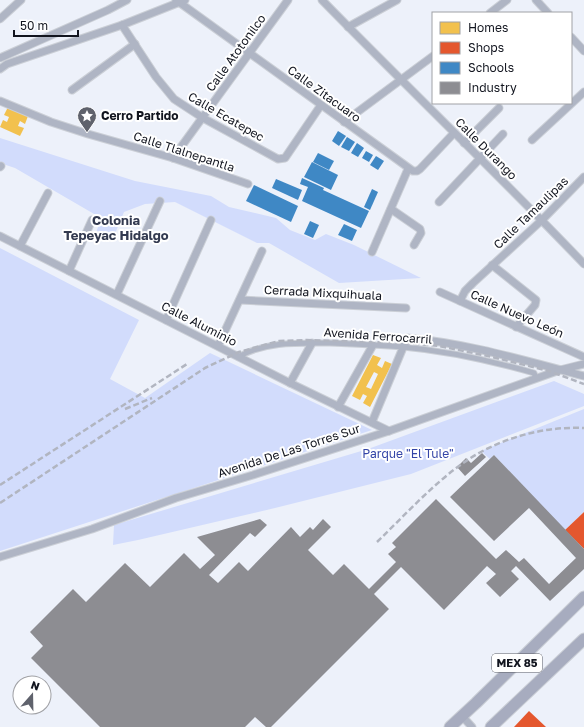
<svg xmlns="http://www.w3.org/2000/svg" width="584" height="727" font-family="'Golos Text',sans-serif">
	<rect width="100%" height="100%" fill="#edf1fa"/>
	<!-- green -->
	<g fill="#d2dcfc">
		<polygon points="0,138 135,181 211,196 229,207 276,218 290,230 315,240 326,234 354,245 421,278 339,283 269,243 257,243 175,202 145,204 124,212 112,241 96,233 101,218 15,168 0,163"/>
		<polygon points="0,248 139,320 110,379 145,398 210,353 372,430 0,551"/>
		<polygon points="554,381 584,394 584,406 411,474 275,508 138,540 113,545 114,525 368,449"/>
		<polygon points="584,409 584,512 565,530 494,455 490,459 481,451"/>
	</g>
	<!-- homes -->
	<g fill="#f2c14e" fill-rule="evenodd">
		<polygon points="8,107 28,116 25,124 20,121 18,126 24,128 20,136 0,127 3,120 7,122 9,117 4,115"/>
		<path d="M373,355L381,358L377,365L382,368L385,361L392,364L370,407L363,403L367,396L363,394L360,400L352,396ZM374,372L378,374L371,389L366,387Z"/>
	</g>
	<!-- shops -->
	<g fill="#e4572e">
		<polygon points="584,512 584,549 565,530"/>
		<polygon points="529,711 546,727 514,727"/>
	</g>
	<!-- schools -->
	<g fill="#3f88c5">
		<polygon points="338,131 346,136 339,146 332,141"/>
		<polygon points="347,137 355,142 349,151 341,147"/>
		<polygon points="357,143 364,148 358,157 351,153"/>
		<polygon points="366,151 373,155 369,162 362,158"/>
		<polygon points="318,153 334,161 329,170 313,162"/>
		<polygon points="376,156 384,161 378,170 370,165"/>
		<polygon points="312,162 338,175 331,190 304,177"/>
		<polygon points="302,178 324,188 323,190 369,211 361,228 302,201 308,187 300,184"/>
		<polygon points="276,179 302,190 298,200 272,188"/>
		<polygon points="254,185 298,206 291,222 246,201"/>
		<polygon points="372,189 378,192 370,210 364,207"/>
		<polygon points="310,221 319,225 313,238 304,234"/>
		<polygon points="344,224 357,230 352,241 338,235"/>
	</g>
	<!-- industry -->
	<g fill="#8d8d92">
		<polygon points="482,453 486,457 465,476 457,467 466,458 471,463"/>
		<polygon points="494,455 584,549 584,569 550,601 516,566 511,571 519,579 500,597 486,583 496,574 487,566 444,610 401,567 374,594 389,609 271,727 266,727 255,717 245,727 100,727 31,658 43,646 30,632 73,589 86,602 125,563 150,587 184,553 200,569 215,555 197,537 260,519 267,525 255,537 250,533 209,575 218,583 239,562 248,571 291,527 300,537 310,527 313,530 323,519 331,527 308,550 333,575 344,564 369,589 396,562 388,554 396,547 392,543 436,499 496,559 506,550 519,562 524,558 549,584 576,558 529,508 494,541 450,497"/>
	</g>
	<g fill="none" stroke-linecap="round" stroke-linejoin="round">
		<defs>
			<path id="pedestrian" d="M238,357C266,341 300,343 330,343C355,344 379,345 403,347C447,351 492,361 534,373L536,378"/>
			<g id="minor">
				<polyline points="176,0 413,171 417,171 420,169 454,133"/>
				<path d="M322,0C409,89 498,174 584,264"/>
				<polyline points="536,0 548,13"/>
				<polyline points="490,13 507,0"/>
				<polyline points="0,19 21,0"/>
				<polyline points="122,25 156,77 174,99 203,118 278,159 285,158 287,155 321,105"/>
				<polyline points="348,27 397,0"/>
				<polyline points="571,37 584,51"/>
				<polyline points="0,58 108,10 127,0"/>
				<polyline points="0,69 7,64 122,25 185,0"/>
				<polyline points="72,90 135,44"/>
				<polyline points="0,101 51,122 88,134 173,158 248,184"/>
				<polyline points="344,122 433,56"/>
				<polyline points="532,140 584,92"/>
				<polyline points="464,143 499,108"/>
				<polyline points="173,158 288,0"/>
				<polyline points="0,167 1,166"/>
				<polyline points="439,202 503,134"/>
				<polyline points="391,209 420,229 421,233 414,245"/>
				<polyline points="0,236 290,383 389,431"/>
				<polyline points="20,246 48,193"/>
				<polyline points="372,252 408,169"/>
				<polyline points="492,265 536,300 535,305 516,327"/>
				<polyline points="69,271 92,220"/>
				<polyline points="440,292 584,357"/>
				<polyline points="117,294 160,201"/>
				<polyline points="240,300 406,308"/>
				<polyline points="460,301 465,291 473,283 542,220 584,177"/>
				<polyline points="166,320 211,220"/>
				<polyline points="218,346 262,251"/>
				<polyline points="290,383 312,343"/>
				<polyline points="338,407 373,345"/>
				<path d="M372,422L407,338C467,343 526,361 584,376"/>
				<polyline points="0,557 92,529 176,498 253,475 389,431 560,370 584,364"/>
				<polyline points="462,716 472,727"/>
			</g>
			<g id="primary">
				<polyline points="450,727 476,703 584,597"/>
				<polyline points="491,727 584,639"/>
			</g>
		</defs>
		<!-- pedestrian casing -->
		<use href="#pedestrian" stroke="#cbcfd6" stroke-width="7"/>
		<!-- minor casing -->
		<use href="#minor" stroke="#cbcfd6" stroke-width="9"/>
		<!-- primary casing -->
		<use href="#primary" stroke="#cbcfd6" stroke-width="13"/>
		<!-- pedestrian -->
		<use href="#pedestrian" stroke="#afb5c4" stroke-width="5"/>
		<!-- minor -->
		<use href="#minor" stroke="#afb5c4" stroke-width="7"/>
		<!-- primary -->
		<use href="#primary" stroke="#a7acbf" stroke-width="11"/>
		<!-- rail -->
		<g stroke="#b1b5c0" stroke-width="2.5" stroke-dasharray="6 3" stroke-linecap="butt">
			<polyline points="125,409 152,398"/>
			<polyline points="0,485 187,364"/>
			<polyline points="0,503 205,368 239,352 279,341 307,340 405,343 439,346 488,356 549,371 584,384"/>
			<path d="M377,542C404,516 432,485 463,463C497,439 542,426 584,428"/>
		</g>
	</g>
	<!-- icons -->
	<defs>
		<symbol id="sight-pin" viewBox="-11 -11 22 30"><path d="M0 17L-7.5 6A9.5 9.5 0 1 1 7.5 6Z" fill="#5f626c" stroke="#fff"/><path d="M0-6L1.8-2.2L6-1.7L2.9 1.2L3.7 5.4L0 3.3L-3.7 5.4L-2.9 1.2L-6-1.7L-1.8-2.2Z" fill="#fff"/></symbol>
	</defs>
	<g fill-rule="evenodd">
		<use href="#sight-pin" x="76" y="105" width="22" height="30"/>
	</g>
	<g text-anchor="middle" stroke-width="4" stroke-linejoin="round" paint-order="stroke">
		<!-- shield labels -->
		<rect fill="#fff" stroke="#595b62" stroke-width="1" x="492" y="654" width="50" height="18" rx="3"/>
		<g font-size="11" font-weight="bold" fill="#12151f">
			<text x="517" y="667">MEX 85</text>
		</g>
		<!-- street labels -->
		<g font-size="12" fill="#12151f" stroke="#fff">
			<text transform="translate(236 53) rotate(-54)" y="4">Calle Atotonilco</text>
			<text transform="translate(324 94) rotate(36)" y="4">Calle Zitacuaro</text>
			<text transform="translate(226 117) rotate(30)" y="4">Calle Ecatepec</text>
			<text transform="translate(486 149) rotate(45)" y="4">Calle Durango</text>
			<text transform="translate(184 152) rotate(18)" y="4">Calle Tlalnepantla</text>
			<text transform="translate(531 213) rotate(-44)" y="4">Calle Tamaulipas</text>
			<text transform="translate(323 293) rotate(3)" y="4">Cerrada Mixquihuala</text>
			<text transform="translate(517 314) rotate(24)" y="4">Calle Nuevo León</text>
			<text transform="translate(199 324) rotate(27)" y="4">Calle Aluminio</text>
			<text transform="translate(378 336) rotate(4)" y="4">Avenida Ferrocarril</text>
			<text transform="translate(289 451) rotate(-18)" y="4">Avenida De Las Torres Sur</text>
		</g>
		<!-- poi labels -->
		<g font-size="12" font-weight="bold" fill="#12151f" stroke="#fff" text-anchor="start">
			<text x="101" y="120">Cerro Partido</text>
		</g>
		<!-- park labels -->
		<g font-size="12" fill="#3445a7" stroke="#fff">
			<text x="408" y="458">Parque "El Tule"</text>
		</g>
		<!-- neighbourhood labels -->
		<g font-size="13" font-weight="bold" fill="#333a50" stroke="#fff">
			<text x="116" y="225">Colonia<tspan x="116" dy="15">Tepeyac Hidalgo</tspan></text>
		</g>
	</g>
	<!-- legend -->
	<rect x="432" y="12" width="140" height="92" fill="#ffffff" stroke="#a0a1a5"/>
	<rect x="440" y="22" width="20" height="12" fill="#f2c14e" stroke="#a0a1a5"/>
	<text x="468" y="32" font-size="12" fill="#12151f">Homes</text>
	<rect x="440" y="42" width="20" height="12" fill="#e4572e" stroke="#a0a1a5"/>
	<text x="468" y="52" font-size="12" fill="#12151f">Shops</text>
	<rect x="440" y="62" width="20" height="12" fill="#3f88c5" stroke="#a0a1a5"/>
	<text x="468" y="72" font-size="12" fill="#12151f">Schools</text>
	<rect x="440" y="82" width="20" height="12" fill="#8d8d92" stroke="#a0a1a5"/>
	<text x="468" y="92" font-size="12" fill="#12151f">Industry</text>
	<!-- north arrow -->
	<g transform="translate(32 695) rotate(20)"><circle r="19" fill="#ffffff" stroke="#a0a1a5"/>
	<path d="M0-3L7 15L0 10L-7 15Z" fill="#5f626c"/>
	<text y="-6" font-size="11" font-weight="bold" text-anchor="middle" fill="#12151f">N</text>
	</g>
	<!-- scale -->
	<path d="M14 30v6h64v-6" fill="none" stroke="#12151f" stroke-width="2"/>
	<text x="20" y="30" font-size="12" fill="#12151f" stroke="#ffffff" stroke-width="3" paint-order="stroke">50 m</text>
</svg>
